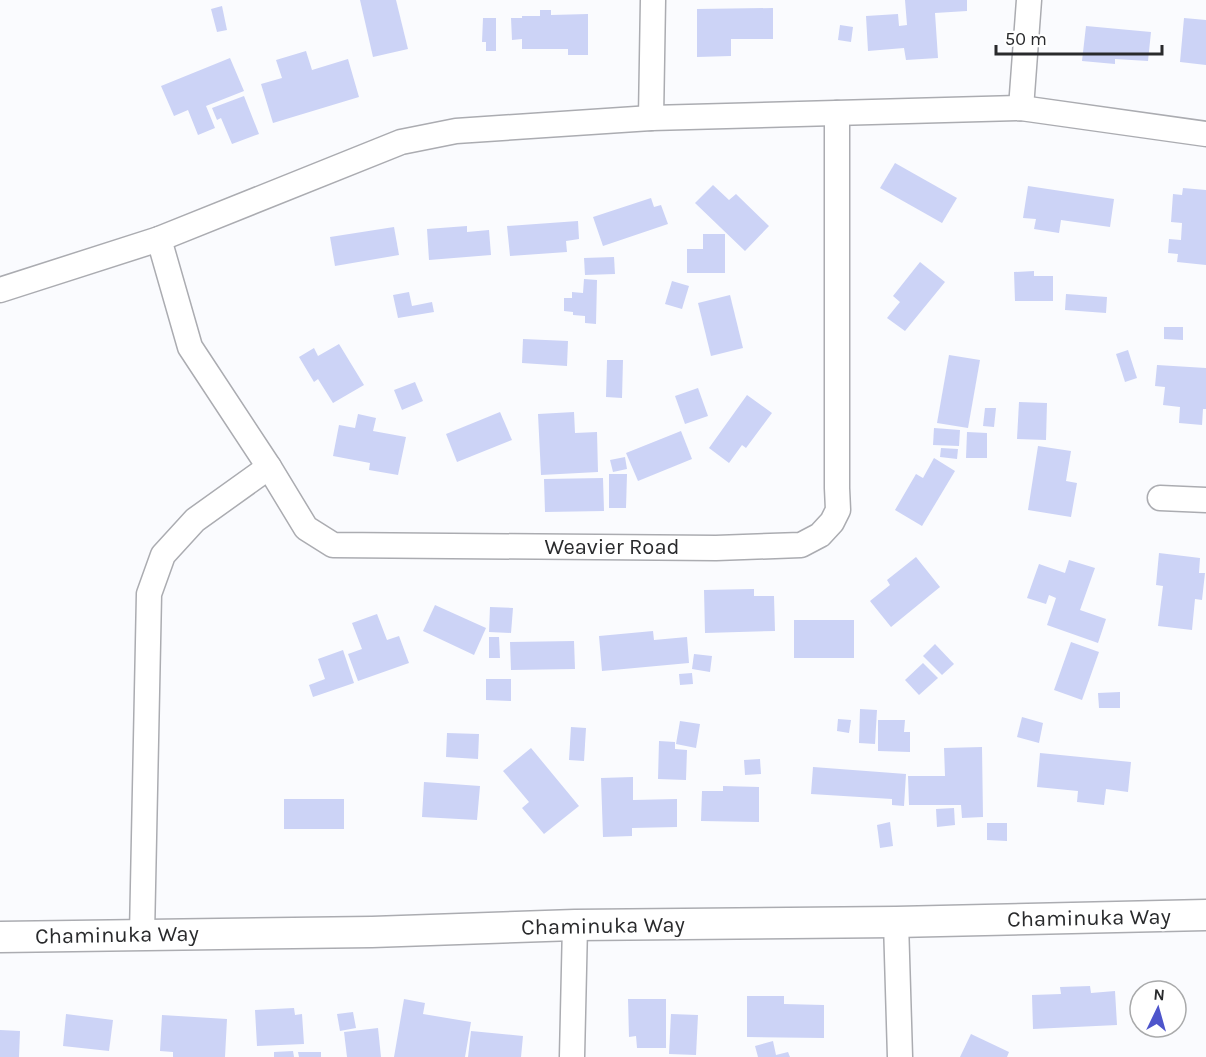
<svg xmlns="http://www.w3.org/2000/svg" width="1206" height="1057" font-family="Karla,sans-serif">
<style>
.building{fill:#ccd3f6}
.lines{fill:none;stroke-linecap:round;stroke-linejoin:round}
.minor-casing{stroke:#abacb1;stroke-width:27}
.tertiary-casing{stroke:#abacb1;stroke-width:33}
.minor{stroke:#fff;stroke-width:24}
.tertiary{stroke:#fff;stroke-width:30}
.labels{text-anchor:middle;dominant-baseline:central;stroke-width:4.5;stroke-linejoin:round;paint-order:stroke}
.street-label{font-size:22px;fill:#292a2c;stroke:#fff}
</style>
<rect width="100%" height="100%" fill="#fafbfe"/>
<g class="building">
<polygon points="360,0 396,0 408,49 373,57"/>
<polygon points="905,0 967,0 967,11 935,13 938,58 906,60 904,48 868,51 866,16 898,14 899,26 907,25"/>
<polygon points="222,6 227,30 217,32 211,9"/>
<polygon points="773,8 773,39 731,39 731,56 697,57 697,9"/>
<polygon points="540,10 551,10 551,15 588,14 588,55 568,55 568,49 522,49 522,39 512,40 511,18 522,18 522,16 540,16"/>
<polygon points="483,18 496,18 496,51 486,51 486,42 482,42"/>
<polygon points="1184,18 1206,20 1206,65 1180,62"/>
<polygon points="840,25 853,27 851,42 838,40"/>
<polygon points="1086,26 1151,32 1148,61 1115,59 1115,64 1082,61"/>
<polygon points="306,51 312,70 348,59 359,97 273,123 261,84 282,78 276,60"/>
<polygon points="230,58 244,91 206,106 215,128 198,135 188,110 174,116 161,86"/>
<polygon points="244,96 259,134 232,144 221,118 217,120 212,108"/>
<polygon points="895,163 957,198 942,223 880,188"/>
<polygon points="713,185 729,200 736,194 769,226 745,251 695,203"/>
<polygon points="1028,186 1114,199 1110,227 1061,220 1059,233 1034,229 1036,219 1023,218"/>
<polygon points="1183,188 1206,190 1206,265 1177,262 1178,254 1168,253 1169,239 1181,240 1182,223 1171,222 1173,194 1182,195"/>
<polygon points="651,198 654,207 661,205 668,224 603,246 593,217"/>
<polygon points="578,221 579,239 566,241 567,252 510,256 507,226"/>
<polygon points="467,226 467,232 489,230 491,255 429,260 427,229"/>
<polygon points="394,227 399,255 335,266 330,237"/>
<polygon points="703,234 725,234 725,273 687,273 687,249 703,249"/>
<polygon points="614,257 615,274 585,275 584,258"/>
<polygon points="920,262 945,282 905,331 887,318 900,302 893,296"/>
<polygon points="1034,271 1034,276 1053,276 1053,301 1015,301 1014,272"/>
<polygon points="584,279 597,280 596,324 585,323 585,316 573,315 573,312 564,311 564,298 572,298 572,292 583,293"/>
<polygon points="672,281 689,286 682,309 665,304"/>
<polygon points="409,292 412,306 432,302 434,312 398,318 393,295"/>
<polygon points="1066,294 1107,297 1106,313 1065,310"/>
<polygon points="730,295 743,348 711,356 698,303"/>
<polygon points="1164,327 1183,327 1183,340 1164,339"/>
<polygon points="523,339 568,341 567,366 522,363"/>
<polygon points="339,344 364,385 333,403 318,379 314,382 299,357 314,348 318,356"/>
<polygon points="1128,350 1137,378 1125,382 1116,354"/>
<polygon points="949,355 980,360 968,428 937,423"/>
<polygon points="607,360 623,360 622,398 606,397"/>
<polygon points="1157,365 1206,368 1206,409 1203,409 1202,425 1179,423 1180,407 1163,405 1165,387 1155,386"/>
<polygon points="415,382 423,401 402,410 394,390"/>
<polygon points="698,388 708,416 685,424 675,396"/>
<polygon points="747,395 772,413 746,448 742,445 729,463 709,448"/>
<polygon points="1019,402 1047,403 1046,440 1017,439"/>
<polygon points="985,408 996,408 994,427 983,426"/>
<polygon points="500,412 512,440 457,462 446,434"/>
<polygon points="574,412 575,433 597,432 598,472 541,475 538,414"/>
<polygon points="358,414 376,418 373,431 406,437 398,475 369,470 370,463 333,456 339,425 355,428"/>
<polygon points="934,428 960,430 959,446 933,445"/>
<polygon points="681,431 692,459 638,481 626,453"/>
<polygon points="967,432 987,433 987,458 966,458"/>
<polygon points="1038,446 1071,451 1066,481 1077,483 1071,517 1028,510"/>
<polygon points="941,448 958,449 957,459 940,457"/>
<polygon points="625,457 627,469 613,472 610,460"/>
<polygon points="934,458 955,471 922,526 895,510 916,474 923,478"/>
<polygon points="609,474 627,474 626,508 609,508"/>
<polygon points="603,478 604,511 545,512 544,479"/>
<polygon points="1159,553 1200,558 1199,573 1205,573 1202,600 1195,599 1192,630 1158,626 1163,586 1156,585"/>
<polygon points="916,557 940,587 891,627 870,601 890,585 887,580"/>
<polygon points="1069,560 1095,568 1080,610 1106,619 1098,643 1047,625 1056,598 1049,595 1046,604 1027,598 1039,564 1065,573"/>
<polygon points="754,589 754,596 774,596 775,631 705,633 704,590"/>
<polygon points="435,605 486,628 474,655 423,631"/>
<polygon points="490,607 513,608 511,633 489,632"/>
<polygon points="377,614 387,640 399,636 409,663 358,681 348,654 362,649 352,623"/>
<rect x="794" y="620" width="60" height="38"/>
<polygon points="653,631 654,640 687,637 689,663 602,671 599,636"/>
<polygon points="489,637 499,637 500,658 489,658"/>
<polygon points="574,641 575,669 511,670 510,642"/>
<polygon points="1071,642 1099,652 1082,700 1054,690"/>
<polygon points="935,644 954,664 942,675 923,656"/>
<polygon points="343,650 354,683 313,697 309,685 325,679 318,659"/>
<polygon points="694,654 712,656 710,672 692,669"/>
<polygon points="923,663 938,678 919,695 905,680"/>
<polygon points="692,673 693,684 680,685 679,674"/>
<polygon points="486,679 511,679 511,701 486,700"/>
<polygon points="1120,692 1120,708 1099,708 1098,693"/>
<polygon points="860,709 877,710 875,744 859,743"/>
<polygon points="1022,717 1043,723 1039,743 1017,737"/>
<polygon points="838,719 851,720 849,733 837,731"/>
<polygon points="878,720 905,720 904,732 910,732 910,752 878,751"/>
<polygon points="680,721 700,724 696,748 676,744"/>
<polygon points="571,727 586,728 584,761 569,760"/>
<polygon points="447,733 479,734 478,759 446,757"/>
<polygon points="659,741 675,742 675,749 687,750 686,780 658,779"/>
<polygon points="982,747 983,817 962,818 961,805 909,805 908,776 945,776 944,748"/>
<polygon points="531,748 579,806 544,834 522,808 529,802 503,771"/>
<polygon points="1040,753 1131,762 1128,792 1106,789 1104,805 1077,802 1078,791 1037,787"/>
<polygon points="760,759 761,774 745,775 744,760"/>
<polygon points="813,767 906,774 904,806 892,805 892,799 811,794"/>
<polygon points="633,777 633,800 677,799 677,827 632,828 632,836 603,837 601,778"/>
<polygon points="424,782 480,786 477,820 422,817"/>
<polygon points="723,786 759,787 759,822 701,821 702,791 723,791"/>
<rect x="284" y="799" width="60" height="30"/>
<polygon points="954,808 955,825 937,827 936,809"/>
<polygon points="890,822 893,846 880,848 877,825"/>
<polygon points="987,823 1007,823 1007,841 987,840"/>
<polygon points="1090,986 1091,993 1115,991 1117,1025 1033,1029 1032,995 1061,994 1060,987"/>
<polygon points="747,996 784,996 784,1004 824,1005 824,1038 747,1037"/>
<polygon points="404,999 425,1003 423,1014 471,1022 465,1057 394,1057"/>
<polygon points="628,999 666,999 666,1048 637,1048 636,1036 629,1037"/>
<polygon points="294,1008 295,1015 302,1014 304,1044 257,1046 255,1010"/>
<polygon points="353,1012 356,1028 340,1031 337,1014"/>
<polygon points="66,1014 113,1020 109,1051 63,1046"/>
<polygon points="671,1014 698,1015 696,1055 669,1054"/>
<polygon points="162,1015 227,1019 225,1057 173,1057 173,1052 160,1051"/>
<polygon points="378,1028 381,1057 347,1057 344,1032"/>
<polygon points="0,1030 20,1031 19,1057 0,1057"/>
<polygon points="471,1031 523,1036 521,1057 468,1057"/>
<polygon points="971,1034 1009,1052 1007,1057 960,1057"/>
<polygon points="773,1041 776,1055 788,1052 790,1057 758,1057 755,1046"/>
<polygon points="293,1051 294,1057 274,1057 274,1052"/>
<polygon points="298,1052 321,1052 321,1057 299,1057"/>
</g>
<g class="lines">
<g class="minor-casing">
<g id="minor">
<polyline points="1021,108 1029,0"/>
<polyline points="651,118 653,0"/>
<polyline points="159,239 190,347 269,467 306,528 333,545 716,548 801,545 820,535 832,522 838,510 837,488 837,113"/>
<polyline points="0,290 159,239 401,142 456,131 651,118 1021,108 1206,134"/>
<polyline points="1160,498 1206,500"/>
<polyline points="896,922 900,1057"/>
<polyline points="142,935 149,594 163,555 195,520 269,467"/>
<polyline points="572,1057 575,925"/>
</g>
</g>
<g class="tertiary-casing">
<polyline id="tertiary" points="0,937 372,932 575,925 896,922 1206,915"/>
</g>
<use href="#minor" class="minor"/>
<use href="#tertiary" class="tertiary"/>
</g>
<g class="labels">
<g class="street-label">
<text x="612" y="547">Weavier Road</text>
<text transform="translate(1089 918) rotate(-1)">Chaminuka Way</text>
<text transform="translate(603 926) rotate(-1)">Chaminuka Way</text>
<text transform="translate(117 935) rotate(-1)">Chaminuka Way</text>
</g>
</g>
<g transform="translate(1158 1009) rotate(5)"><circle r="28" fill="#ffffff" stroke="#a9aaab" stroke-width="1.5"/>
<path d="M0-4.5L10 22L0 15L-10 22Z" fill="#4e55cb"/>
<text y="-9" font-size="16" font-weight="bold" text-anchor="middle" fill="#292a2c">N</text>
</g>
<path d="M996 45v9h166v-9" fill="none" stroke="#292a2c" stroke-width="3"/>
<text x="1005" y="45" font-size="18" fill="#292a2c" stroke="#ffffff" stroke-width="4.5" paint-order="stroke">50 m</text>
</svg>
